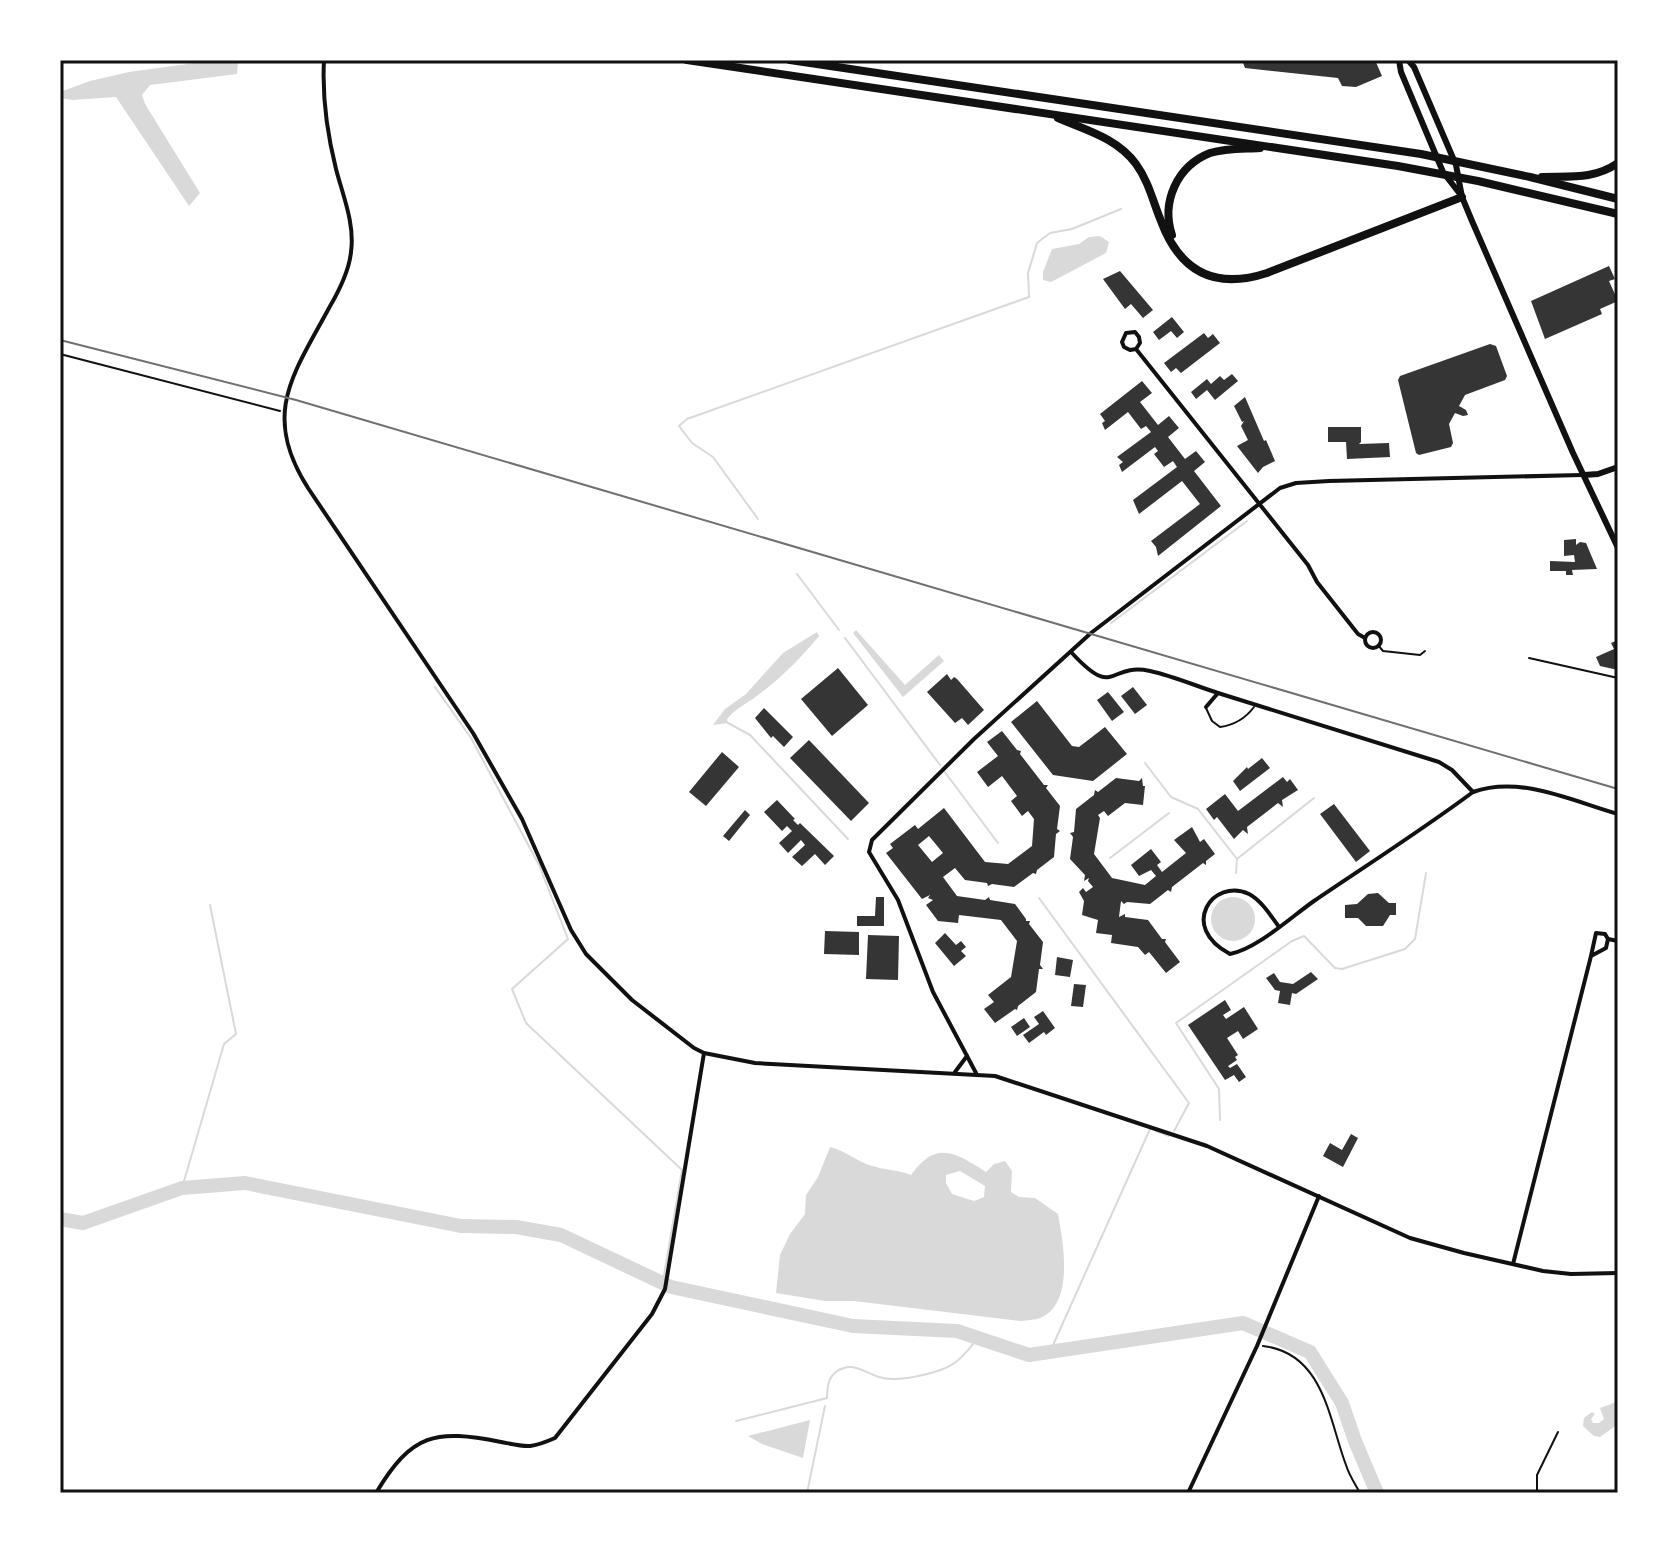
<svg xmlns="http://www.w3.org/2000/svg" width="1678" height="1553" font-family="'Fira Sans',sans-serif">
<style>
.water{fill:#d9d9d9;fill-rule:evenodd}
.lines{fill:none;stroke-linecap:round;stroke-linejoin:round}
.stream{stroke:#d9d9d9;stroke-width:2}
.river{stroke:#d9d9d9;stroke-width:14}
.building{fill:#353535;fill-rule:evenodd}
.path{stroke:#111;stroke-width:2}
.service{stroke:#111;stroke-width:2}
.minor{stroke:#111;stroke-width:4}
.tertiary{stroke:#111;stroke-width:6}
.motorway{stroke:#111;stroke-width:8}
.rail{stroke:#707070;stroke-width:2}
.neatline{fill:none;stroke:#111;stroke-width:3}
</style>
<rect width="100%" height="100%" fill="#fff"/>
<g class="water">
<polygon points="217,60 238,62 237,74 150,85 142,95 145,104 200,193 189,206 116,97 72,100 60,98 60,92 90,81 129,72"/>
<polygon points="1100,236 1109,242 1106,253 1051,282 1043,280 1043,272 1052,249 1079,244 1089,237"/>
<polygon points="856,630 905,685 939,655 944,661 903,697 853,633"/>
<path d="M817,632L819,636C802,657 780,679 758,695C748,703 736,708 727,719L728,723L713,725L725,709L746,694L783,653Z"/>
<circle cx="1233" cy="919" r="22"/>
<path d="M830,1147C846,1151 856,1161 872,1166C886,1170 898,1170 911,1175C936,1140 955,1152 986,1172L994,1164L1005,1161L1012,1171L1011,1192L1019,1197L1035,1198L1058,1214C1063,1242 1075,1304 1040,1318C1035,1320 1027,1320 1021,1321L854,1301H825L776,1293L780,1255L790,1234L805,1214L806,1195L818,1177ZM960,1171L985,1186L984,1197L974,1201L952,1194L946,1183V1175Z"/>
<polygon points="1618,1397 1618,1424 1600,1437 1594,1436 1583,1426 1584,1418 1592,1412 1595,1414 1591,1419 1593,1423 1599,1423 1604,1419 1600,1408 1616,1402"/>
<polygon points="810,1420 803,1458 762,1444 748,1436"/>
</g>
<g class="lines">
<g class="stream">
<polyline points="758,519 713,457 692,443 679,426 687,419 1029,297 1028,273 1037,243 1050,233 1072,229 1121,209"/>
<polyline points="797,574 839,630"/>
<polyline points="1111,623 1247,521"/>
<polyline points="845,638 940,765"/>
<polyline points="435,687 471,738 539,865 568,939 512,989 526,1023 682,1170 663,1281"/>
<polyline points="728,723 750,735 848,839"/>
<polyline points="1145,763 1171,797 1198,809 1237,859"/>
<polyline points="944,771 998,843"/>
<polyline points="1110,858 1169,813"/>
<polyline points="1236,873 1237,859 1314,798"/>
<polyline points="1039,898 1189,1103 1174,1131"/>
<polyline points="1220,1120 1219,1089 1176,1023 1292,941 1304,936 1335,968 1342,969 1405,949 1415,939 1426,873"/>
<polyline points="1156,1131 1169,1136"/>
<polyline points="182,1188 224,1044 236,1034 210,905"/>
<polyline points="1049,1354 1150,1129"/>
<path d="M736,1421L827,1398C827,1385 829,1372 844,1368C856,1364 868,1374 879,1377C897,1383 943,1373 957,1361C965,1355 971,1346 978,1338"/>
<polyline points="807,1493 825,1406"/>
</g>
<polyline class="river" points="60,1219 83,1223 182,1188 245,1183 461,1226 516,1227 561,1235 671,1287 853,1326 957,1331 1029,1355 1243,1323 1310,1352 1342,1403 1355,1441 1377,1493"/>
</g>
<g class="building">
<polygon points="1242,60 1375,60 1382,76 1356,87 1342,86 1338,78 1245,68"/>
<polygon points="1609,266 1615,279 1609,281 1618,301 1600,309 1602,314 1545,339 1531,301"/>
<polygon points="1120,271 1153,310 1143,318 1131,304 1125,309 1103,279"/>
<polygon points="1172,317 1184,332 1177,338 1171,331 1159,340 1153,332"/>
<polygon points="1204,333 1208,338 1213,334 1220,343 1181,373 1176,368 1171,372 1164,363"/>
<polygon points="1490,344 1496,346 1507,376 1505,380 1465,395 1459,406 1466,410 1468,415 1463,416 1455,413 1449,424 1453,443 1451,447 1419,455 1416,453 1398,380 1400,376"/>
<polygon points="1232,374 1238,381 1215,400 1207,390 1196,399 1191,392 1207,379 1211,384 1220,376 1224,380"/>
<polygon points="1142,381 1152,393 1140,402 1158,425 1169,416 1179,428 1168,437 1185,459 1196,451 1205,462 1194,471 1221,506 1158,556 1156,547 1151,541 1200,504 1182,481 1139,514 1133,500 1177,467 1173,461 1164,467 1154,454 1158,451 1155,447 1122,472 1119,465 1123,462 1117,457 1151,432 1146,426 1141,429 1128,412 1105,430 1102,423 1105,421 1100,414"/>
<polygon points="1245,397 1264,441 1266,440 1275,461 1263,467 1258,473 1237,446 1248,440 1241,426 1244,421 1242,422 1234,406"/>
<polygon points="1328,427 1361,427 1361,442 1359,444 1389,443 1390,457 1347,459 1346,442 1328,442"/>
<polygon points="1576,539 1576,545 1580,542 1586,543 1597,569 1572,570 1573,575 1566,575 1566,571 1550,571 1550,561 1575,562 1574,555 1564,556 1564,540"/>
<polygon points="1618,640 1618,670 1600,666 1596,657 1614,649 1611,643"/>
<polygon points="838,668 868,705 832,736 801,699"/>
<polygon points="947,674 951,680 954,677 957,679 984,710 968,725 962,718 955,723 927,692"/>
<polygon points="1133,687 1147,705 1135,714 1121,696"/>
<polygon points="1108,692 1124,712 1112,721 1097,700"/>
<polygon points="1037,701 1072,746 1079,747 1105,727 1127,754 1093,781 1053,775 1011,722"/>
<polygon points="764,708 793,737 784,747 773,736 771,738 755,718"/>
<path d="M1002,731L1017,750L1021,751L1020,754L1044,785H1048L1046,788L1060,806L1057,829L1060,831L1056,834L1054,857L1037,870L1036,874L1033,873L1014,887L992,884L988,886L987,883L965,880L955,868L943,877L957,896L985,900L989,897L990,900L1015,904L1026,919V921H1030L1029,924L1043,942L1040,965L1043,969H1039L1036,992L1018,1006L1017,1010L1015,1009L995,1023L984,1009L994,1002L988,995L1011,977L1017,941L1001,920L959,915L958,923L938,921L926,905L933,900L928,898L930,895L922,899L886,853L893,848L890,844L915,825L918,829L944,808L985,862L1008,864L1032,846L1034,819L1028,811L1022,816L1011,801L1017,796L1002,776L988,787L977,772L998,756L987,742ZM929,836L943,853L932,862L918,845Z"/>
<polygon points="809,740 869,803 851,821 790,758"/>
<polygon points="722,752 739,767 706,806 689,792"/>
<polygon points="1262,758 1270,768 1240,791 1233,781 1247,767 1248,769"/>
<polygon points="1283,777 1287,782 1290,779 1298,790 1282,800 1283,807 1278,803 1247,827 1248,834 1243,830 1234,839 1217,817 1214,820 1206,809 1225,794 1238,811"/>
<polygon points="1116,778 1139,781 1142,778 1143,786 1145,786 1143,805 1125,803 1108,816 1104,811 1098,815 1100,818 1094,854 1112,878 1145,885 1156,876 1151,870 1139,876 1131,865 1151,849 1161,862 1157,865 1162,872 1186,853 1174,840 1192,827 1200,842 1204,839 1215,854 1206,861 1206,865 1203,863 1172,887 1171,892 1168,890 1150,904 1127,902 1124,904 1121,901 1119,917 1125,914 1125,917 1148,920 1162,939 1166,939 1165,942 1180,962 1166,973 1149,952 1145,955 1138,947 1111,943 1112,935 1096,933 1098,920 1082,915 1084,901 1079,892 1083,888 1086,892 1093,887 1088,881 1089,878 1084,881 1085,875 1070,859 1073,837 1070,833 1074,832 1076,809 1094,795 1095,790 1098,792"/>
<polygon points="777,800 795,819 793,820 798,825 800,823 834,856 825,865 815,854 802,866 792,857 805,845 801,840 788,853 779,843 792,831 787,826 782,831 764,812"/>
<polygon points="1334,804 1370,851 1356,862 1320,814"/>
<polygon points="745,810 750,815 729,841 723,836"/>
<polygon points="1378,893 1389,903 1396,903 1396,915 1390,915 1383,926 1366,926 1358,918 1345,918 1345,905 1357,904 1368,894"/>
<polygon points="876,897 884,897 884,926 857,926 857,916 875,916"/>
<polygon points="825,931 859,932 859,955 824,954"/>
<polygon points="945,933 956,945 961,941 966,947 961,951 966,956 954,966 935,943"/>
<polygon points="868,935 899,936 898,980 866,979"/>
<polygon points="1057,957 1073,960 1070,977 1055,975"/>
<polygon points="1311,972 1318,979 1296,994 1292,993 1290,1005 1278,1003 1280,991 1275,990 1266,978 1274,973 1280,982 1293,984"/>
<polygon points="1074,984 1086,985 1083,1007 1071,1006"/>
<polygon points="1225,1000 1231,1010 1223,1015 1226,1019 1244,1007 1258,1029 1243,1039 1238,1031 1227,1038 1238,1055 1235,1057 1237,1060 1228,1066 1230,1068 1237,1064 1246,1077 1239,1082 1234,1075 1225,1080 1188,1025"/>
<polygon points="1043,1011 1055,1028 1046,1035 1044,1032 1029,1043 1023,1035 1039,1024 1034,1017"/>
<polygon points="1024,1018 1030,1027 1017,1036 1011,1027"/>
<polygon points="1351,1134 1358,1138 1343,1167 1323,1156 1330,1143 1342,1150"/>
</g>
<g class="lines">
<g class="path">
<polyline points="60,354 280,411"/>
<path d="M1263,1346C1324,1353 1329,1420 1346,1465C1349,1475 1355,1484 1360,1493"/>
<polyline points="1537,1493 1537,1475 1558,1432"/>
</g>
<g class="service">
<polyline points="1378,645 1383,651 1420,655 1425,651"/>
<polyline points="1529,658 1618,678"/>
<path d="M1206,708L1212,721L1220,727C1235,725 1245,719 1254,707"/>
</g>
<g class="minor">
<path d="M324,60C322,97 327,133 336,169C343,196 355,224 351,252C349,272 339,291 329,308C293,375 261,414 308,488L473,733L522,819L571,930L586,954L632,1000L694,1048L704,1053L755,1063L995,1076L1207,1146L1410,1238L1464,1253L1543,1271L1571,1274L1618,1273"/>
<polyline points="1136,349 1140,343 1139,337 1135,332 1126,333 1122,342 1124,347 1130,350 1136,349 1308,565 1317,582 1358,634 1365,638"/>
<circle cx="1373" cy="640" r="8"/>
<path d="M1071,652C1116,701 1107,662 1150,671C1173,676 1196,686 1218,693"/>
<polyline points="1206,707 1218,693 1439,762 1452,770 1473,792"/>
<path d="M1279,927C1271,916 1261,900 1249,894C1213,877 1178,927 1230,954C1257,949 1291,917 1314,901C1367,865 1422,830 1473,792C1520,775 1572,801 1618,814"/>
<polyline points="1608,939 1618,941"/>
<polyline points="967,1056 976,1073"/>
<polyline points="955,1072 967,1056 933,992 898,900 869,852 872,840 974,739 1091,633 1280,488 1296,483 1329,481 1582,475"/>
<polyline points="1513,1264 1591,956 1596,933 1605,934 1608,939 1606,948 1591,956"/>
<path d="M376,1493C412,1433 435,1429 501,1442C527,1447 530,1449 555,1438L652,1314L665,1289L704,1053"/>
<polyline points="1188,1493 1257,1346 1319,1196"/>
</g>
<g class="tertiary">
<polyline points="1399,60 1401,72 1443,172 1460,194"/>
<polyline points="1408,60 1414,67 1456,165 1462,197 1472,221 1573,453 1618,548"/>
<polyline points="1584,475 1598,474 1618,467"/>
</g>
<g class="motorway">
<polyline points="687,60 1398,166 1478,181 1618,214"/>
<polyline points="790,60 1421,154 1530,177 1618,199"/>
<path d="M1058,118C1086,130 1117,138 1136,164C1149,182 1153,202 1161,221C1180,272 1215,290 1267,273L1462,197"/>
<path d="M1542,177C1570,176 1593,180 1618,163"/>
<path d="M1172,235C1161,202 1177,166 1210,153C1226,148 1243,149 1260,148"/>
</g>
<polyline class="rail" points="60,340 296,400 1618,789"/>
</g>
<rect width="1678" height="1553" fill="none" stroke="#ffffff" stroke-width="124"/>
<rect x="62" y="62" width="1554" height="1429" class="neatline"/>
</svg>
